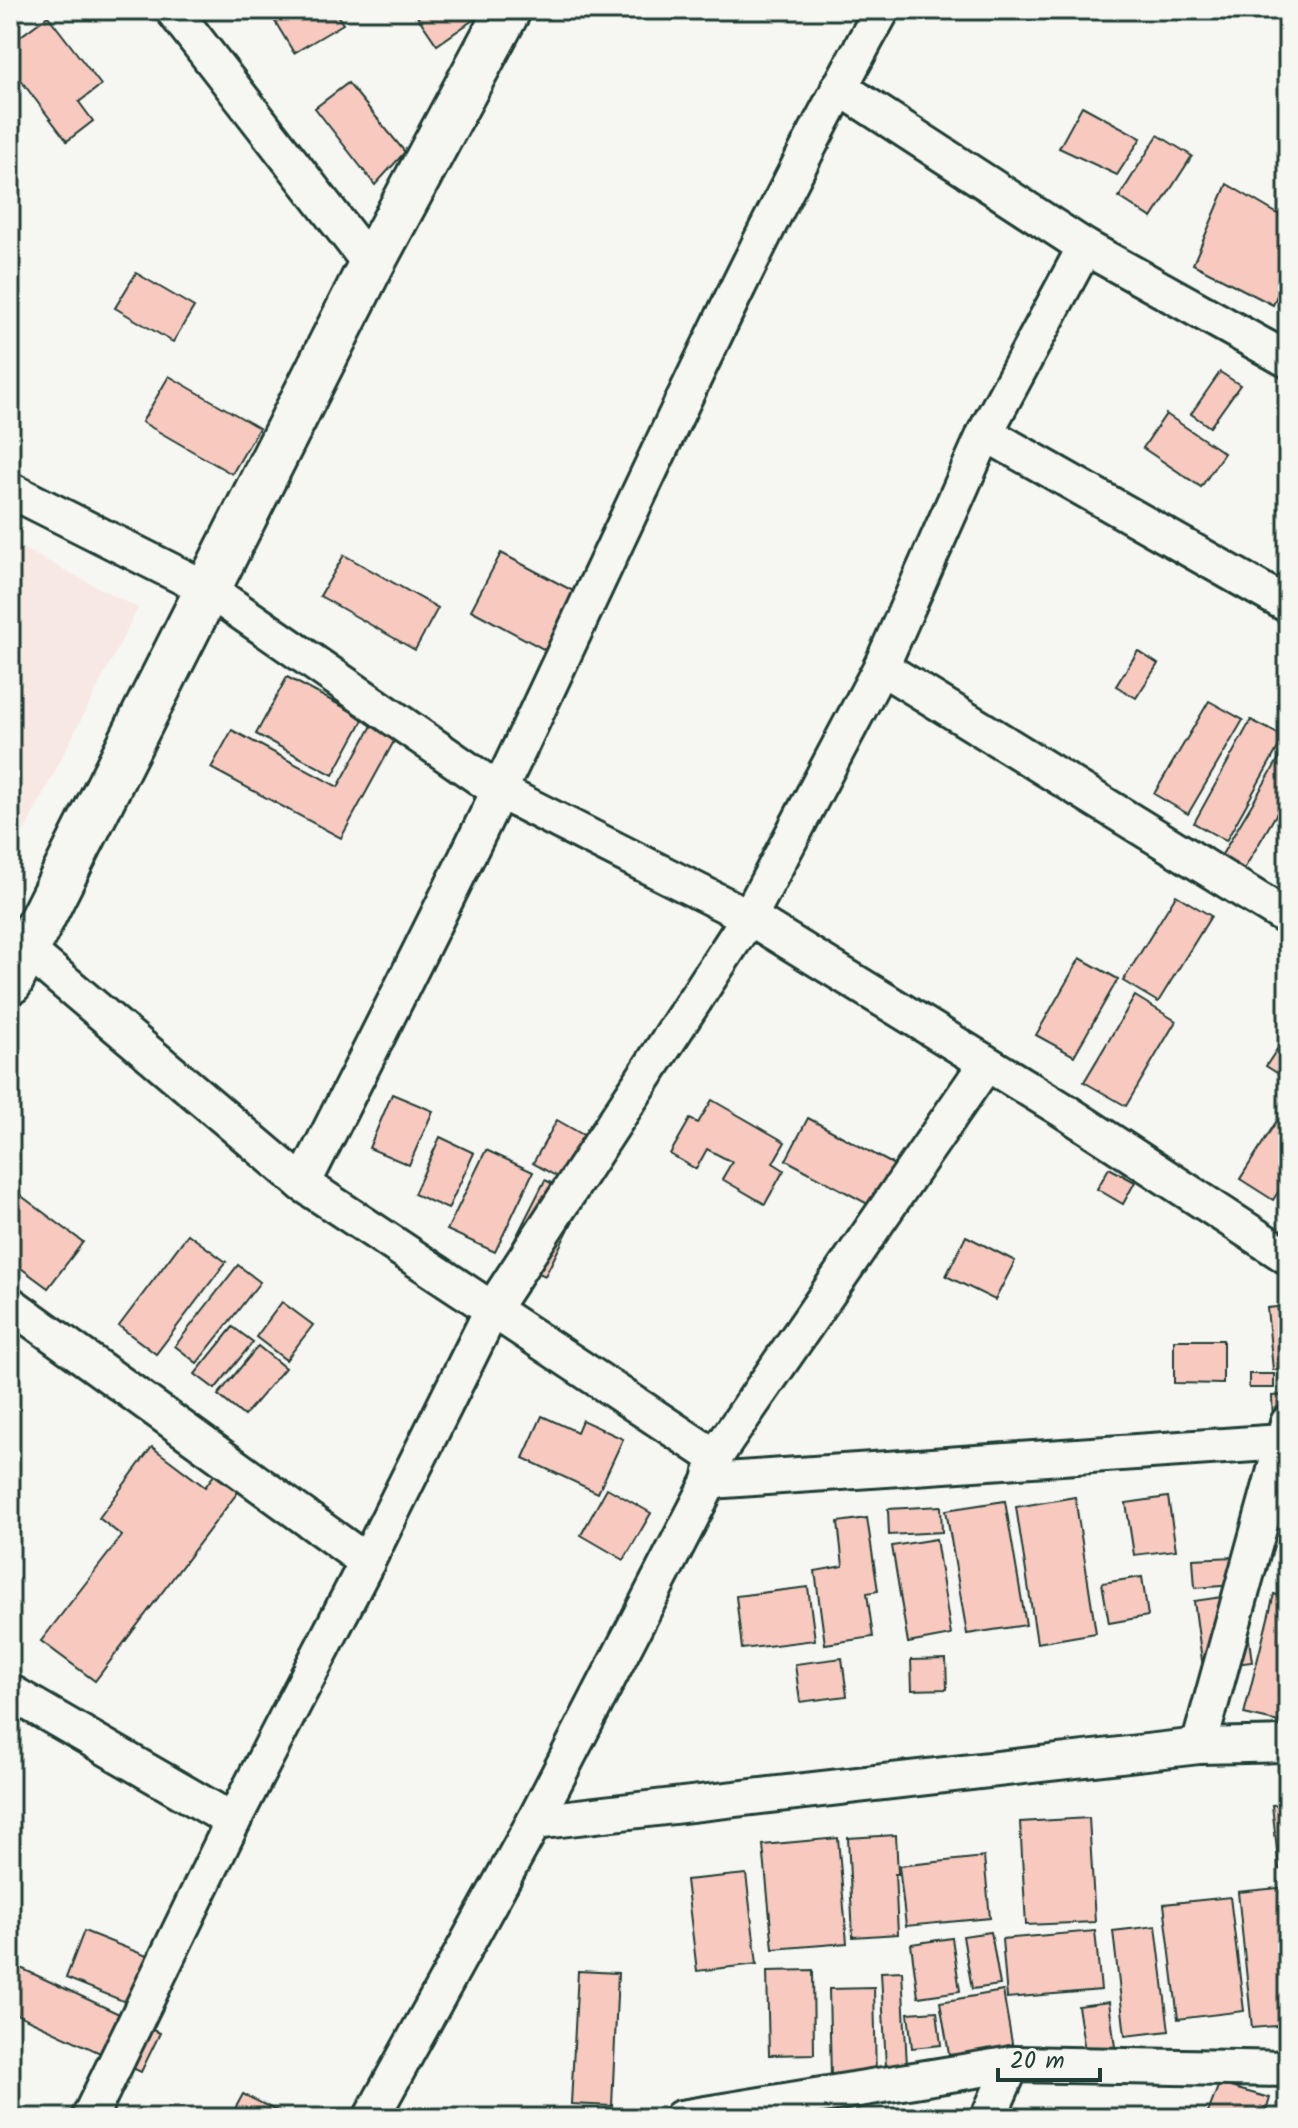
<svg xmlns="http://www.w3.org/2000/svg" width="1298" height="2128" font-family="Kalam,sans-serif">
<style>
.built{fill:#f7e8e3}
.building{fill:#f8c9bf;stroke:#1f3d34;stroke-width:2}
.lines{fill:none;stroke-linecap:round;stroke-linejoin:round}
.street-casing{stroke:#1f3d34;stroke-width:40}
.secondary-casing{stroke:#1f3d34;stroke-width:50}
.street{stroke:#f6f6f2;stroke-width:34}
.secondary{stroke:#f6f6f2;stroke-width:44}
</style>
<rect width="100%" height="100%" fill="#f6f6f2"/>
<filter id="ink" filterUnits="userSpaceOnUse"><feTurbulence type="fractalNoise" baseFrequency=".0125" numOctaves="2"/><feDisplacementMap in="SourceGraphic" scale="16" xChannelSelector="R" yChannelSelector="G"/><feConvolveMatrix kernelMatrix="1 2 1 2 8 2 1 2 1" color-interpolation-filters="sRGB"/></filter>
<g filter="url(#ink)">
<polygon class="built" points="10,542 138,608 10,859"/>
<g class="building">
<polygon points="268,10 334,10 343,24 294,53"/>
<polygon points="413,10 486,10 486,11 437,45"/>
<polygon points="48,16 101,85 79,102 93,121 67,141 10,66 10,44"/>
<polygon points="348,83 405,152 375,185 315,108"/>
<polygon points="1082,106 1141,138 1117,175 1059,148"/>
<polygon points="1158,135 1192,156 1152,218 1119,197"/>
<polygon points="1227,184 1288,220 1288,269 1273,305 1193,264"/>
<polygon points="136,273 194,307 173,342 115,308"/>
<polygon points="1220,372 1240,385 1210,427 1191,414"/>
<polygon points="169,376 259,428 232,474 142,422"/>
<polygon points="1166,414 1224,453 1201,487 1143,448"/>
<polygon points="501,553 575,592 545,650 471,610"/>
<polygon points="344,555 438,608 415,650 320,596"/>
<polygon points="1138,651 1158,664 1136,698 1116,686"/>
<polygon points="287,677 364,718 333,775 256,734"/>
<polygon points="1209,701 1243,720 1188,814 1154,794"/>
<polygon points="1251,720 1284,737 1226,841 1194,823"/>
<polygon points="374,722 398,734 341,838 211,768 232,730 338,787"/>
<polygon points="1287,745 1288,794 1243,871 1220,858"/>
<polygon points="1176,895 1211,916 1158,1002 1123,981"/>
<polygon points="1080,958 1118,979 1074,1056 1036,1035"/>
<polygon points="1135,996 1176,1021 1126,1106 1084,1082"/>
<polygon points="1288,1033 1288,1080 1266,1066"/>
<polygon points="392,1094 433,1111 409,1165 369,1148"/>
<polygon points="712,1100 785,1142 773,1163 784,1170 765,1204 722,1179 732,1162 707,1149 696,1169 670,1154 690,1119 698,1123"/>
<polygon points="1288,1103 1288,1177 1273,1200 1240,1179"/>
<polygon points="808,1118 898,1167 875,1208 786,1160"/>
<polygon points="557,1120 613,1152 588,1194 533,1163"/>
<polygon points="440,1137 474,1153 448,1209 414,1194"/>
<polygon points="486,1150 533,1172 495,1252 447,1230"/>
<polygon points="1109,1168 1135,1182 1123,1204 1097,1189"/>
<polygon points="545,1180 584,1199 545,1276 506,1257"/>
<polygon points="16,1192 83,1242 48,1288 10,1260 10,1201"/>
<polygon points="188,1234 226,1262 156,1354 119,1326"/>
<polygon points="966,1236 1015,1261 995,1300 946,1276"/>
<polygon points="238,1265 260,1282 197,1363 175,1346"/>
<polygon points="282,1302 313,1325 286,1360 256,1337"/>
<polygon points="1288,1306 1288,1369 1273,1370 1267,1308"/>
<polygon points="233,1327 253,1342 215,1389 195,1374"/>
<polygon points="1174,1340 1223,1340 1223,1384 1174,1383"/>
<polygon points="258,1346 285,1368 244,1416 218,1395"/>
<rect x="1249" y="1374" width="25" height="14"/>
<polygon points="1288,1395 1288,1422 1273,1423 1272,1396"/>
<polygon points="542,1416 577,1432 582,1420 623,1439 598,1493 523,1458"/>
<polygon points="152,1447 205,1487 217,1471 241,1488 95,1681 41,1641 122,1536 99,1518"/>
<polygon points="607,1488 651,1513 624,1560 581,1535"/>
<polygon points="1075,1497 1096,1633 1037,1643 1016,1507"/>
<polygon points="1168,1497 1176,1550 1134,1555 1126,1503"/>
<polygon points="1005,1501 1026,1625 967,1634 946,1510"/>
<polygon points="941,1506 942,1532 889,1535 888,1509"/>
<polygon points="867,1518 878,1591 867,1593 873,1637 825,1644 815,1571 843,1566 838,1522"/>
<polygon points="936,1539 951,1635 908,1643 892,1546"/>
<polygon points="1234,1557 1235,1585 1195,1588 1193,1559"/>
<polygon points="1142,1577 1148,1616 1109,1623 1102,1583"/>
<polygon points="808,1587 815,1640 742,1649 736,1596"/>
<polygon points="1243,1594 1252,1662 1203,1668 1194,1601"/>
<polygon points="1274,1594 1288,1598 1288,1685 1279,1722 1244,1714"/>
<polygon points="842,1658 847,1696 800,1702 795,1664"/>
<polygon points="946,1659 947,1689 912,1690 911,1660"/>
<polygon points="1288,1804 1288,1868 1279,1869 1272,1805"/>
<polygon points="1089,1818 1095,1922 1026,1925 1020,1822"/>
<polygon points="896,1835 898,1874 895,1874 898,1934 853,1937 848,1838"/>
<polygon points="838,1838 847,1943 773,1949 763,1845"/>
<polygon points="984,1857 990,1918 906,1926 899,1866"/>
<polygon points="746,1874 757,1964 697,1971 686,1880"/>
<polygon points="1288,1887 1288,2025 1252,2028 1238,1892"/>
<polygon points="1230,1897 1244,2011 1178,2019 1164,1904"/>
<polygon points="1156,1926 1169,2031 1125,2036 1113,1931"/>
<polygon points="84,1931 157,1960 138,2007 66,1978"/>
<polygon points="1095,1931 1101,1990 1007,1998 1002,1939"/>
<polygon points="991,1932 1000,1985 972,1989 963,1936"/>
<polygon points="952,1938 960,1991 918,1997 911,1944"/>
<polygon points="10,1963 160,2033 141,2072 10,2011"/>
<polygon points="813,1970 814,2054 769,2055 767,1971"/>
<polygon points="578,1971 618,1973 612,2106 571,2104"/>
<polygon points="902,1971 907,2066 886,2067 881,1972"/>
<polygon points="874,1988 876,2078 831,2079 829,1989"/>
<polygon points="1003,1991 1013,2049 950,2060 940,2002"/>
<polygon points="1109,2002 1115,2047 1085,2051 1078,2006"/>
<polygon points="937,2011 941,2045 912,2048 908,2013"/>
<polygon points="1219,2084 1270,2098 1264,2118 1206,2118"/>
<polygon points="243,2094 277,2111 273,2118 230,2118"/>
<polygon points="960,2112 961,2118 926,2118"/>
</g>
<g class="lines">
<g class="street-casing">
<g id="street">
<polyline points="173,10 371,265"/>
<polyline points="839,87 1085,247 1288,360"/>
<polyline points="985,433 1288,605"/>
<polyline points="10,490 209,590 499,791 749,917 1063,1110 1288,1257"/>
<polyline points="881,667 1288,918"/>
<polyline points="27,950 303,1184 715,1457"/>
<path d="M303,1184C380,1031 458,879 531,724C644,484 753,242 882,10"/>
<polyline points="10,1304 367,1562"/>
<polyline points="710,1481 1283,1442"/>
<polyline points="10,1692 233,1821"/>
<polyline points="1199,1746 1288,1423"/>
<polyline points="534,1822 1199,1746 1288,1744"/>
<polyline points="89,2118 233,1821 367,1562 493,1308 749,917 881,667 985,433 1085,247"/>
<polyline points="371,2118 534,1822 710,1481 715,1457 986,1064"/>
<polyline points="681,2118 1012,2064 1288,2069"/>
<polyline points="988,2118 1012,2064"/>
</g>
</g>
<g class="secondary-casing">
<polyline id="secondary" points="10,982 371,265 508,10"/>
</g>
<use href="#street" class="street"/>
<use href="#secondary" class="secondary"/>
</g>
</g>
<rect width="1298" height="2128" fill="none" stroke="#f6f6f2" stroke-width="40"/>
<rect x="20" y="20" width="1258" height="2088" fill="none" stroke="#1f3d34" stroke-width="3" filter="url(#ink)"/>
<path d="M998 2068v12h102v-12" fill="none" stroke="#1f3d34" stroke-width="4"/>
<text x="1010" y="2068" font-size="24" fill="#1f3d34" stroke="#f6f6f2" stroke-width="6" paint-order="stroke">20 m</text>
</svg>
